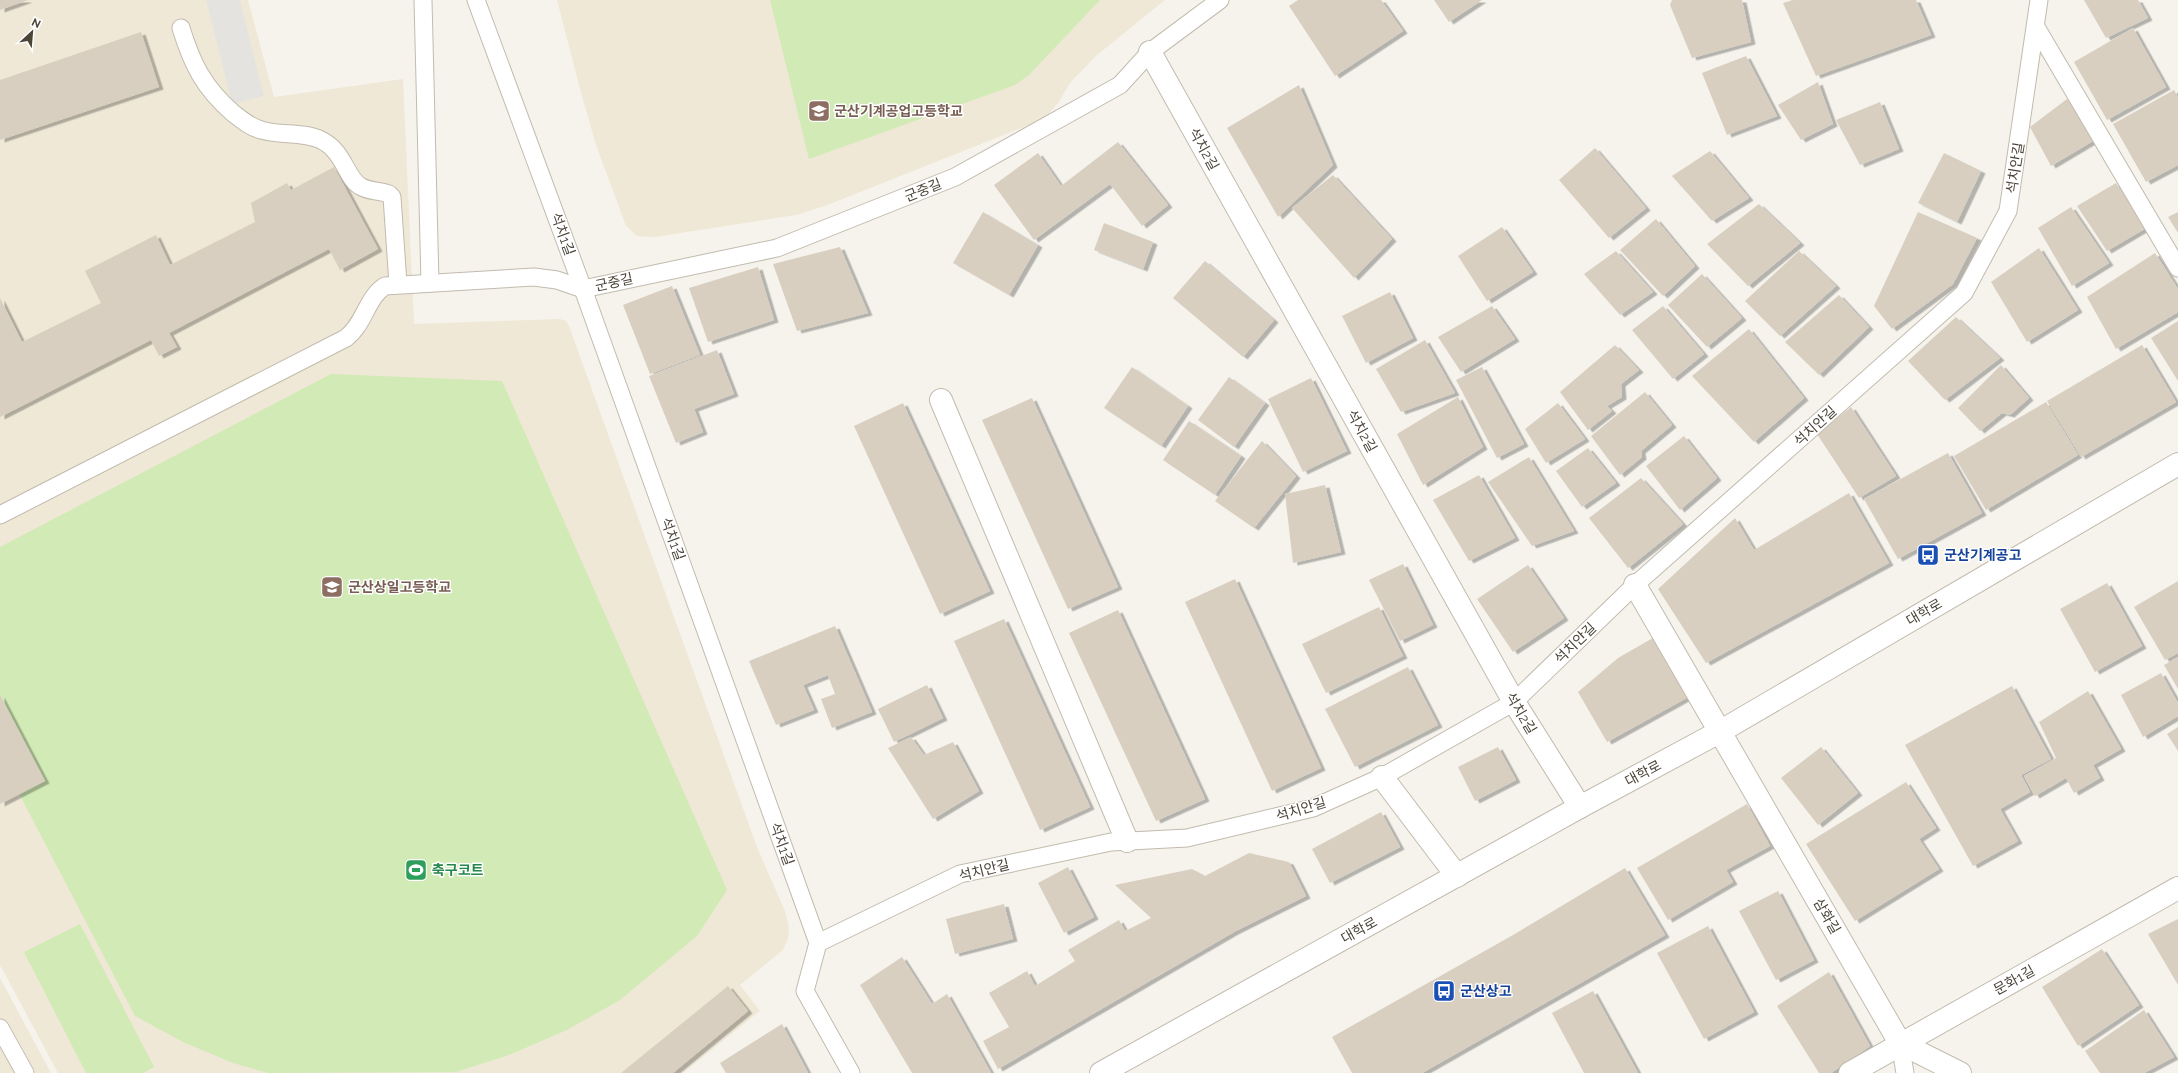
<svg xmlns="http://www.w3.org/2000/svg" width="2178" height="1073" font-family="Raleway,'Noto Sans KR',sans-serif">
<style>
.education{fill:#efe8d6}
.green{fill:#d2eab5}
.parking{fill:#e5e3e0}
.building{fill:#d8cfc1;filter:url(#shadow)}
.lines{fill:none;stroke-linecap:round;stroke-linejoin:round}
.service-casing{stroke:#c2bbae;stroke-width:19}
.minor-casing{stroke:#c2bbae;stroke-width:24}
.tertiary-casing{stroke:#c2bbae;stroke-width:24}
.service{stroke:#fff;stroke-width:17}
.minor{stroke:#fff;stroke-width:22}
.tertiary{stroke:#fff;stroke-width:22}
.labels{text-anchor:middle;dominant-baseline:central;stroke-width:3;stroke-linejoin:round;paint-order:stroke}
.education-label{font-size:14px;font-weight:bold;fill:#785e54;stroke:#fff;text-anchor:start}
.street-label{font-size:14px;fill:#4b4439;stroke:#fff}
.transit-label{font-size:14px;font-weight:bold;fill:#164399;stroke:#fff;text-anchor:start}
.leisure-label{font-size:14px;font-weight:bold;fill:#27864d;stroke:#fff;text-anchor:start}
</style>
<defs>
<filter id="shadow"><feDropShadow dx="4.5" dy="2.5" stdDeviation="0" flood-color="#0004"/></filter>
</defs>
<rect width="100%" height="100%" fill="#f6f3ec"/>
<g class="education">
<polygon points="0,0 248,0 274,97 403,79 414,324 560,319 566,321 569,326 757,847 785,911 789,926 788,939 783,950 740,985 760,1011 683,1073 58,1073 0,965"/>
<polygon points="557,0 1165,0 1097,55 1070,83 1058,103 1044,119 825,206 796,215 655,237 637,236 626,226 596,145 580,89"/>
<polygon points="0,978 51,1073 0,1073"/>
</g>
<g class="green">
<polygon points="770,0 1100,0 1029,75 1015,85 809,159"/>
<polygon points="331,374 502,381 727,890 697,936 620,1000 567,1030 509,1055 456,1072 268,1073 233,1063 183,1042 135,1016 0,757 0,547"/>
<polygon points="80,924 154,1067 143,1073 86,1073 24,952"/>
</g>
<polygon class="parking" points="206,0 240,0 264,96 232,104"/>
<g class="building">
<polygon points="0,0 28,0 0,10"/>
<polygon points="1298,0 1381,0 1403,31 1335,76 1289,6"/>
<polygon points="1434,0 1482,0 1449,22"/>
<polygon points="1672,0 1742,0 1751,42 1692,58 1670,5"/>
<polygon points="1793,0 1916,0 1931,35 1816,76 1783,3"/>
<polygon points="2084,0 2138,0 2148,18 2106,38"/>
<polygon points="2133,28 2166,87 2107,120 2074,62"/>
<polygon points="141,32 159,87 0,140 0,80"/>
<polygon points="1746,56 1777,116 1727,135 1702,73"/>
<polygon points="1818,82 1833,124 1801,140 1778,105"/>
<polygon points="1299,85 1333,165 1278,217 1227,128"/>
<polygon points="2174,90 2178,97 2178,165 2146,182 2113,124"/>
<polygon points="2067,99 2098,138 2051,166 2030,127"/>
<polygon points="1880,102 1899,149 1860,165 1836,120"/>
<polygon points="1118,142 1168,205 1142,226 1110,184 1034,240 994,185 1038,153 1061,186"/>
<polygon points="1595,148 1646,208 1609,238 1559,180"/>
<polygon points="1710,151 1749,198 1712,221 1672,176"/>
<polygon points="1944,153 1981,171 1957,222 1918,203"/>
<polygon points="334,167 378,249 340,270 329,249 169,333 177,347 159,356 151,340 0,417 0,298 22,342 101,303 85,271 156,235 170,265 255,222 251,203 287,183 291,190"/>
<polygon points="1333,175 1392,239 1354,278 1292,208"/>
<polygon points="2116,183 2146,228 2107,251 2077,206"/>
<polygon points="1759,204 1800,243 1748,286 1707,244"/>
<polygon points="2071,207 2109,263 2072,286 2038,228"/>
<polygon points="983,212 1038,245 1009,295 953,263"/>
<polygon points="1918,212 1977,238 1953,284 1892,329 1874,306"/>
<polygon points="2178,212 2178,233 2168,217"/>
<polygon points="1656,219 1695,266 1663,296 1620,250"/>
<polygon points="1104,223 1153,242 1143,269 1094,250"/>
<polygon points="1502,227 1533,272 1487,301 1458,256"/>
<polygon points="840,247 868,313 797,331 773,264"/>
<polygon points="2039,248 2078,310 2027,342 1991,282"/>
<polygon points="1616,251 1653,292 1620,315 1584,274"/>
<polygon points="1799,251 1836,286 1780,336 1745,301"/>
<polygon points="2155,253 2178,289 2178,312 2116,349 2087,297"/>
<polygon points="1205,261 1274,320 1243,357 1173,298"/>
<polygon points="758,267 774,320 708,342 689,288"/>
<polygon points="1702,274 1742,318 1707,347 1668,305"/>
<polygon points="672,286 700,355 650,374 623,305"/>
<polygon points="1390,292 1413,338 1366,363 1342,316"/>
<polygon points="1839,295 1869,327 1819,375 1785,342"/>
<polygon points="1492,306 1515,339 1461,372 1438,337"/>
<polygon points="1663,306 1704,354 1673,379 1632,330"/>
<polygon points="1956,317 2000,358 1945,400 1908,361"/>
<polygon points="2178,321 2178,381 2151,338"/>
<polygon points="1749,329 1804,398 1754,442 1692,376"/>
<polygon points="1425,340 1455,393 1401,412 1376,369"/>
<polygon points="1615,345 1639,370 1621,384 1622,397 1607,406 1612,411 1588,430 1560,392"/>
<polygon points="2142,345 2176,402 2081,457 2047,401"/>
<polygon points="717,350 734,394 694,409 703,432 676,443 649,376"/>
<polygon points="2001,365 2029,398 2010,415 2002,413 1980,431 1958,408"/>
<polygon points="1132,367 1188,406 1161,446 1104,408"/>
<polygon points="1482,367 1524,444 1497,458 1456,380"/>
<polygon points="1229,377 1265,403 1234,447 1198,420"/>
<polygon points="1311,378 1347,451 1303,472 1268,399"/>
<polygon points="1645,392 1672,425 1641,451 1642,457 1620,475 1591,436"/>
<polygon points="1458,397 1483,447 1423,485 1397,434"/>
<polygon points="1032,398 1118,587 1068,609 982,420"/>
<polygon points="2046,402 2078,455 1986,510 1954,456"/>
<polygon points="903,403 990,591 940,614 854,426"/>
<polygon points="1558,403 1585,439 1546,463 1525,429"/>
<polygon points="1851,407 1896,476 1859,498 1817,434"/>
<polygon points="1189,421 1241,456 1215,495 1163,460"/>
<polygon points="1684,436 1717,478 1680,510 1646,466"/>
<polygon points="1262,441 1296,476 1254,528 1215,501"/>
<polygon points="1588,448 1616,483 1582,507 1556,471"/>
<polygon points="1948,453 1982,513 1898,559 1864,499"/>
<polygon points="1529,457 1574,531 1532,546 1488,482"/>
<polygon points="1479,475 1515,538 1469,561 1433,500"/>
<polygon points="1641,478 1683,524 1628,568 1589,518"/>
<polygon points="1325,485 1341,552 1293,563 1285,494"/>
<polygon points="1849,493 1889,563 1706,663 1658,589 1735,518 1754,550"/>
<polygon points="1403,564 1433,625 1400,641 1369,580"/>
<polygon points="1528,565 1564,618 1513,652 1477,599"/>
<polygon points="1235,579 1321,768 1272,791 1185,602"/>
<polygon points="2178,581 2178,653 2165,660 2134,607"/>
<polygon points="2107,583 2142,646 2095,672 2060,609"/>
<polygon points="1379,607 1403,656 1326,693 1302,644"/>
<polygon points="1118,610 1205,799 1156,821 1069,633"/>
<polygon points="1004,619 1090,807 1040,830 954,641"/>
<polygon points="835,626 872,712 832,728 821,699 835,694 828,675 803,685 814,710 776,725 749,661"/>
<polygon points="1658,635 1692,695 1607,742 1578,692 1618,658"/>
<polygon points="2178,657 2178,689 2164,665"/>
<polygon points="1408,667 1438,725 1355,767 1325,709"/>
<polygon points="2161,673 2178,703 2178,716 2143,737 2121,695"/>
<polygon points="927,685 943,718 894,742 878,709"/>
<polygon points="2012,686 2051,759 2021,775 2030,792 2000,809 2018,841 1973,866 1905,745"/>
<polygon points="2088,691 2121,749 2093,765 2100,778 2074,793 2066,778 2035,796 2024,776 2056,758 2039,722"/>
<polygon points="0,695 45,781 0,804"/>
<polygon points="2178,727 2178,751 2167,734"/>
<polygon points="911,737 924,755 953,742 979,791 933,819 888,748"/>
<polygon points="1498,747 1516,780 1475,801 1458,767"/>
<polygon points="1821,747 1858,793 1818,825 1781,778"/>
<polygon points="1906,782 1936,828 1919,839 1939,869 1855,921 1806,844"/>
<polygon points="1747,804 1770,846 1726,870 1733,882 1668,920 1637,868"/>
<polygon points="1381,812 1400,847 1330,883 1312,849"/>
<polygon points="1249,853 1289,862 1306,896 1234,932 998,1069 983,1041 1009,1027 989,993 1027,971 1035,986 1075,961 1068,950 1119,920 1125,931 1151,918 1115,885 1192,869 1205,876"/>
<polygon points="1068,867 1094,917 1064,933 1038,883"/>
<polygon points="1625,868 1665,935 1422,1073 1352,1073 1332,1037 1513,935"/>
<polygon points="1778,891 1814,960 1776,980 1739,911"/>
<polygon points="1004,904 1013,939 955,954 946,919"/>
<polygon points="2178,919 2178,985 2148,934"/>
<polygon points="1708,926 1754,1012 1704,1039 1657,953"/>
<polygon points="2102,949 2139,1005 2078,1046 2042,987"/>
<polygon points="902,957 932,1004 947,994 991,1073 912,1073 860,985"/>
<polygon points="1829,972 1870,1046 1831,1073 1819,1073 1777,1006"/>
<polygon points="728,986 748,1011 673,1073 621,1073"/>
<polygon points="1593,991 1615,1031 1638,1073 1584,1073 1552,1013"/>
<polygon points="2144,1010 2174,1057 2144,1073 2100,1073 2085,1051"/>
<polygon points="782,1024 808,1073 726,1073 720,1063"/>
</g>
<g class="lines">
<g class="service-casing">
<g id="service">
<polyline points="423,0 430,283"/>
<polyline points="476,0 583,289 818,943 805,991 851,1073"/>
<polyline points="2036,27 2178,268"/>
<path d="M181,28C192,64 204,88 233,113C242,120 250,127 261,130C280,136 303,131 321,140C344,151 346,178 360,186C369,192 379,190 389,194L392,197L398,284"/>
<polyline points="583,289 777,248 955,177 1120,85 1150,52 1220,0"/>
<path d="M0,515L346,338C365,323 367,297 385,286L534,277L557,280L583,289"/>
<polyline points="818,943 960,874 1111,842 1187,838 1313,808 1382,777 1514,702 1635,585 1964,293 2008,211 2039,0"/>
<polyline points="0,1028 25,1073"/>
<polyline points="1900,1043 1905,1073"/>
</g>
</g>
<g class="minor-casing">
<g id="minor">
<polyline points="1150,52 1514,702 1580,807"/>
<polyline points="941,400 1127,841"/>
<polyline points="1635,585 1900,1043 1960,1073"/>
<polyline points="1382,777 1457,876"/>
<polyline points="1850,1073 2178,888"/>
</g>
</g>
<g class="tertiary-casing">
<polyline id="tertiary" points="1101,1073 1580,807 1721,731 2178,464"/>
</g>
<use href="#service" class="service"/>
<use href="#minor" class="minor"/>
<use href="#tertiary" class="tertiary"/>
</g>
<defs>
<g id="school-square" transform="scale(1.15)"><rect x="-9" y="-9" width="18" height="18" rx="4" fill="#8d6e63" stroke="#fff"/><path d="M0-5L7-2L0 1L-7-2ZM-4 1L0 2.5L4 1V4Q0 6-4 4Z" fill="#fff"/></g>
<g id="bus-square" transform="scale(1.15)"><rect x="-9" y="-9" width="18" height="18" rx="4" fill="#1a4fb4" stroke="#fff"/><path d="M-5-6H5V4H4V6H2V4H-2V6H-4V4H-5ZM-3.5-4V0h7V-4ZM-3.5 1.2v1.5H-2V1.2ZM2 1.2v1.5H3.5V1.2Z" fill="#fff"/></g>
<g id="stadium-square" transform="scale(1.15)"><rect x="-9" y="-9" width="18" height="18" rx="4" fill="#2e9e5b" stroke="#fff"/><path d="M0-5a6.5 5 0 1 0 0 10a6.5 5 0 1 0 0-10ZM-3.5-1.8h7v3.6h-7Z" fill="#fff"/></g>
</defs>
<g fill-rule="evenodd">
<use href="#school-square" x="819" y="111"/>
<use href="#bus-square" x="1928" y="555"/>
<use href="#school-square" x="332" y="587"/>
<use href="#stadium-square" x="416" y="870"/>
<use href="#bus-square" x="1444" y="991"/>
</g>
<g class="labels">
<g class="education-label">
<text x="834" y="111">군산기계공업고등학교</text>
<text x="348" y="587">군산상일고등학교</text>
</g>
<g class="street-label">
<text transform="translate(1204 149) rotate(61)">석치2길</text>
<text transform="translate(2015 168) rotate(-81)">석치안길</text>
<text transform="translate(923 190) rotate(-22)">군중길</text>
<text transform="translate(563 234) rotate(70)">석치1길</text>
<text transform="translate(614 282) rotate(-12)">군중길</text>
<text transform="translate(1815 426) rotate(-42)">석치안길</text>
<text transform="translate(1362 431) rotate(61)">석치2길</text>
<text transform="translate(673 539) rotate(70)">석치1길</text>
<text transform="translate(1924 612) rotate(-30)">대학로</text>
<text transform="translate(1575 643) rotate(-44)">석치안길</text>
<text transform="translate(1521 713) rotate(59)">석치2길</text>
<text transform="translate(1643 773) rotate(-28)">대학로</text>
<text transform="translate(1301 809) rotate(-17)">석치안길</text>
<text transform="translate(782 844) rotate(70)">석치1길</text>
<text transform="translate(984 870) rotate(-14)">석치안길</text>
<text transform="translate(1827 916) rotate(60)">삼화길</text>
<text transform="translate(1359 930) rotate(-29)">대학로</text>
<text transform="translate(2014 980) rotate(-29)">문화1길</text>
</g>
<g class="transit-label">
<text x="1944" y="555">군산기계공고</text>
<text x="1460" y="991">군산상고</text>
</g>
<g class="leisure-label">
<text x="432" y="870">축구코트</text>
</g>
</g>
<g transform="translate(32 32) rotate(26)" stroke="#ffffff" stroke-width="3" paint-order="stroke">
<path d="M0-3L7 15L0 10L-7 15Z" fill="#4b4439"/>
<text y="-6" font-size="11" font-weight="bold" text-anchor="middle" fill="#4b4439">N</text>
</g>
</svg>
